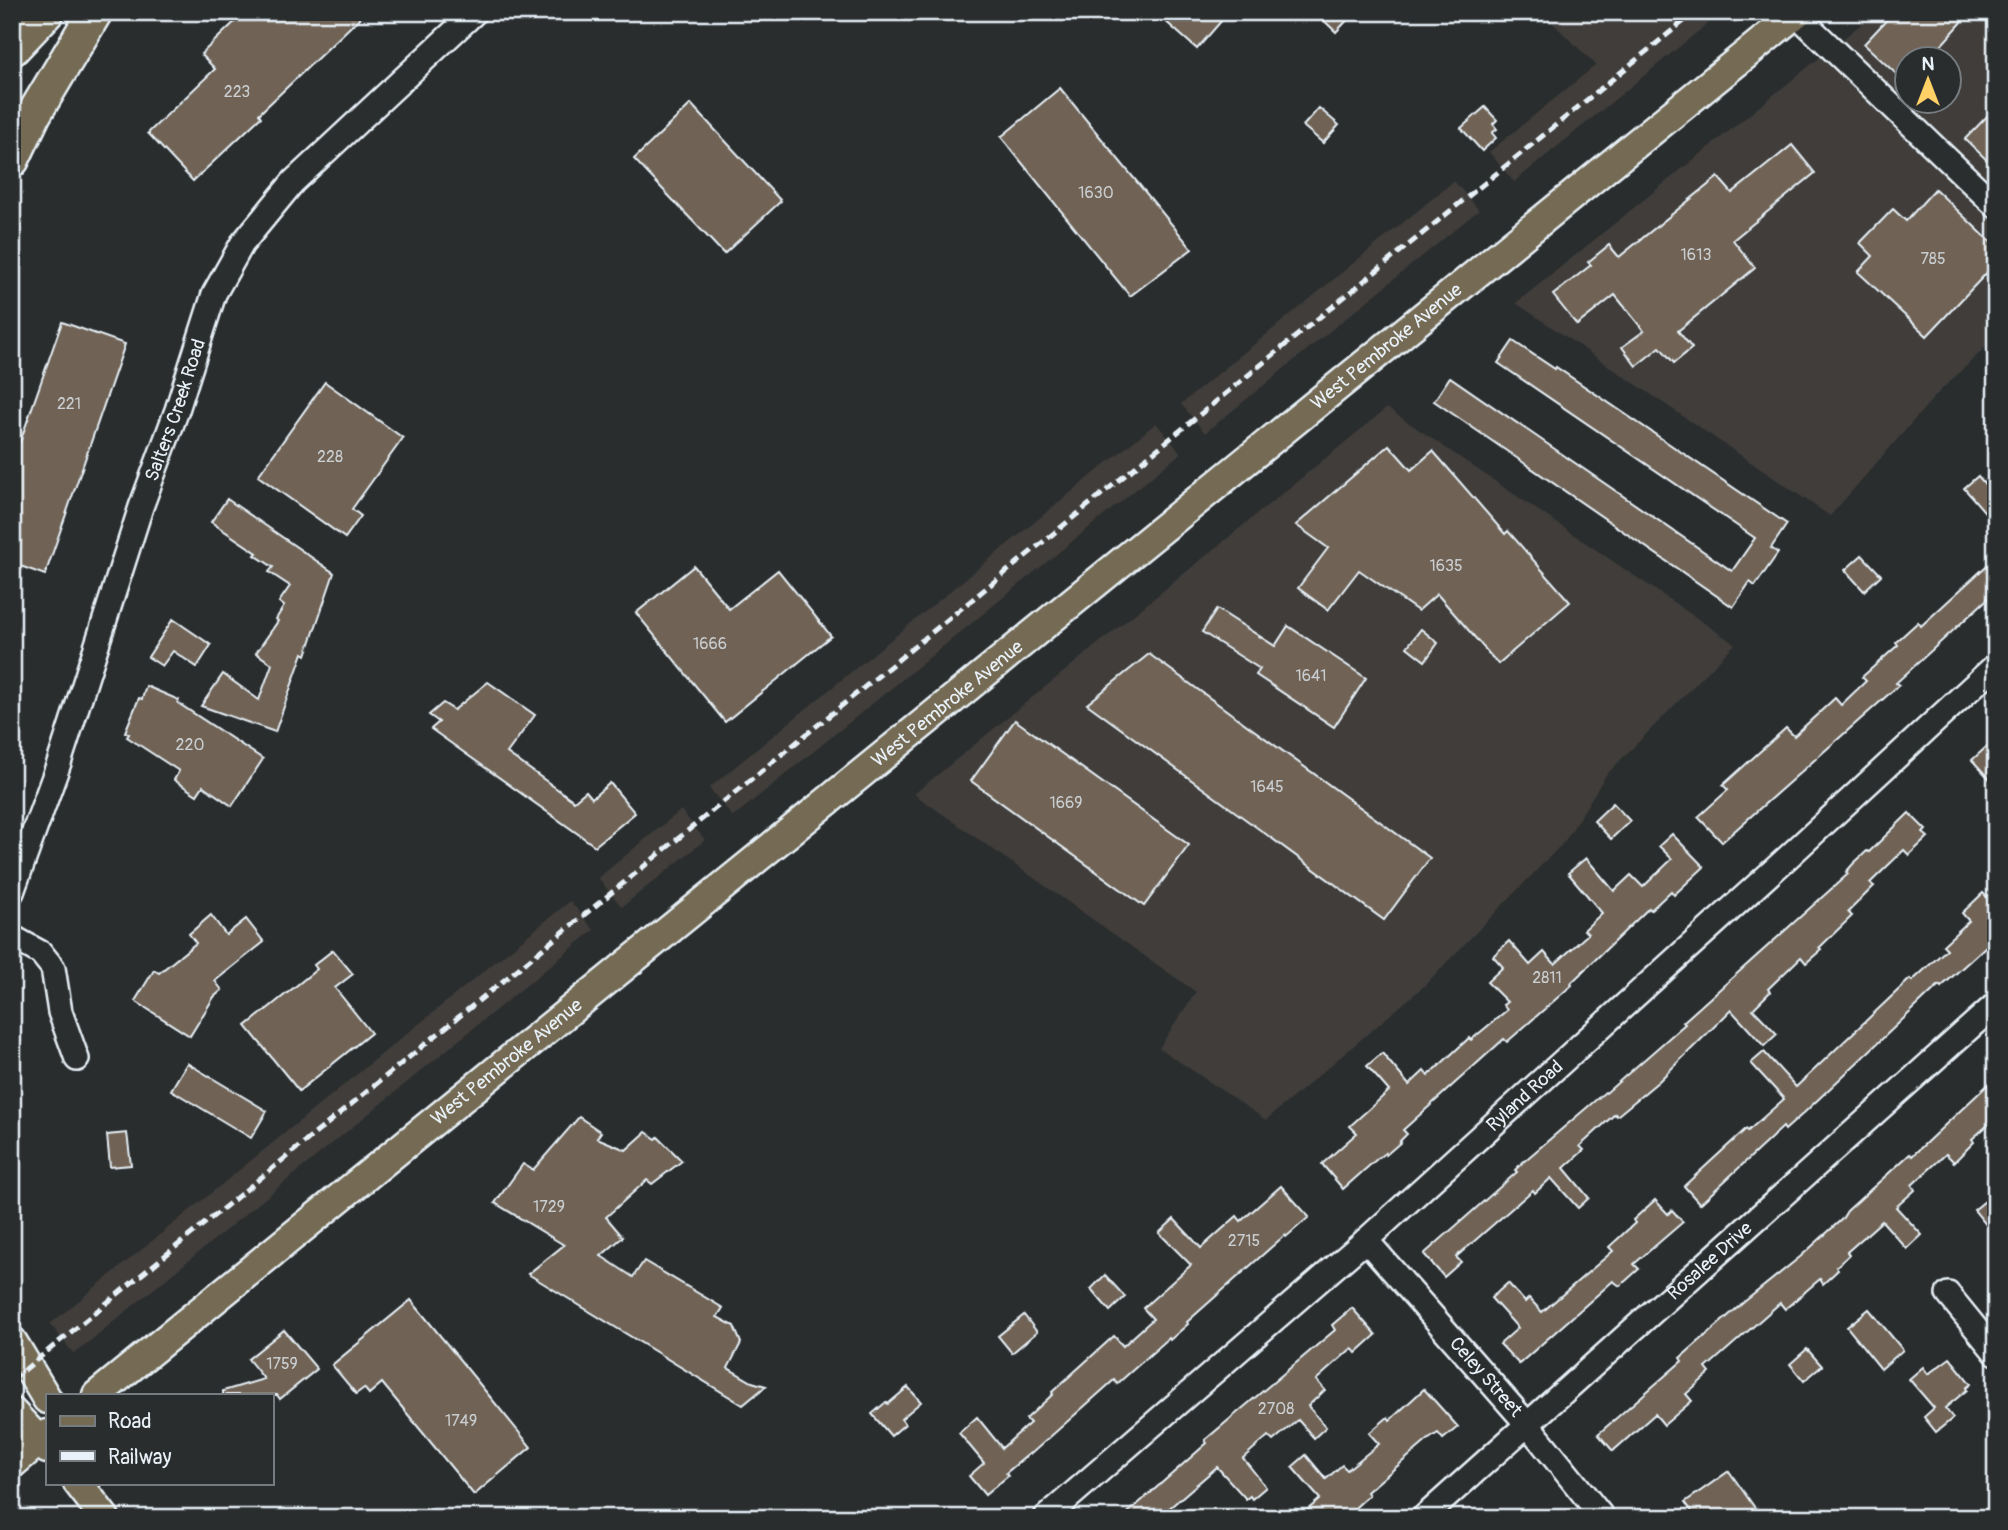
<svg xmlns="http://www.w3.org/2000/svg" width="2008" height="1530" font-family="Pangolin,sans-serif">
<style>
.built{fill:#3f3e3a;fill-rule:evenodd}
.building{fill:#706456;stroke:#e8f1f8;stroke-width:2}
.lines{fill:none;stroke-linecap:round;stroke-linejoin:round}
.minor-casing{stroke:#e8f1f8;stroke-width:28}
.major-casing{stroke:#e8f1f8;stroke-width:33}
.highway-casing{stroke:#e8f1f8;stroke-width:38}
.minor{stroke:#2a2d2e;stroke-width:23}
.major{stroke:#746b52;stroke-width:28}
.highway{stroke:#746b52;stroke-width:33}
.rail{stroke:#e8f1f8;stroke-width:5;stroke-dasharray:10 5;stroke-linecap:butt}
.labels{text-anchor:middle;dominant-baseline:central;stroke-width:6;stroke-linejoin:round;paint-order:stroke}
.number-label{font-size:16px;fill:#caced0}
.street-label{font-size:19px;fill:#e8f1f8;stroke:#2a2d2e}
</style>
<rect width="100%" height="100%" fill="#2a2d2e"/>
<filter id="ink" filterUnits="userSpaceOnUse"><feTurbulence type="fractalNoise" baseFrequency=".0143" numOctaves="2"/><feDisplacementMap in="SourceGraphic" scale="14" xChannelSelector="R" yChannelSelector="G"/><feConvolveMatrix kernelMatrix="1 2 1 2 8 2 1 2 1" color-interpolation-filters="sRGB"/></filter>
<g filter="url(#ink)">
<g class="built">
<polygon points="1541,12 1722,12 1514,182 1489,152 1596,65"/>
<path d="M1876,12H1996V337L1936,395L1830,516L1516,303ZM1906,60H1948V102H1906Z"/>
<polygon points="1454,181 1479,210 1205,433 1181,404"/>
<polygon points="1387,408 1735,644 1606,775 1565,841 1423,987 1266,1120 1159,1048 1196,992 914,794"/>
<polygon points="1156,423 1181,453 733,817 709,788"/>
<polygon points="681,810 705,840 622,907 598,878"/>
<polygon points="570,901 594,930 74,1354 50,1324"/>
</g>
<g class="building">
<polygon points="245,12 366,12 259,114 261,117 193,181 148,133 215,69 201,54"/>
<polygon points="1155,12 1229,12 1197,49"/>
<polygon points="1315,12 1355,12 1336,32"/>
<polygon points="1894,12 1954,12 1963,21 1928,60 1907,60 1907,84 1864,44"/>
<polygon points="1060,88 1192,249 1130,296 1001,137"/>
<polygon points="691,104 781,201 724,254 634,159"/>
<polygon points="1485,107 1497,120 1493,124 1497,129 1492,133 1496,138 1482,151 1461,128"/>
<polygon points="1996,107 1996,169 1965,139"/>
<polygon points="1319,108 1339,125 1323,143 1303,126"/>
<polygon points="1792,145 1815,173 1733,240 1755,268 1678,331 1692,348 1674,363 1660,347 1636,366 1622,347 1644,331 1615,295 1577,325 1553,295 1591,265 1588,262 1609,245 1619,257 1718,177 1732,193"/>
<polygon points="1935,189 1996,247 1996,263 1927,336 1858,272 1873,256 1860,243 1893,209 1906,221"/>
<polygon points="62,322 125,344 45,575 12,563 12,465"/>
<polygon points="1513,341 1555,369 1556,367 1787,524 1771,548 1778,553 1755,586 1750,582 1733,607 1434,401 1450,377 1732,571 1755,538 1498,363"/>
<polygon points="325,382 403,438 352,509 361,516 345,538 258,476"/>
<polygon points="1389,445 1411,470 1433,451 1505,534 1508,531 1570,602 1498,664 1437,594 1418,611 1359,570 1328,610 1298,588 1328,548 1296,525"/>
<polygon points="1978,476 1996,497 1996,525 1964,488"/>
<polygon points="227,499 334,573 306,655 303,653 275,732 201,706 223,674 259,700 272,664 256,653 278,621 276,619 284,606 279,602 290,586 269,572 273,567 255,555 257,553 211,522"/>
<polygon points="1862,555 1881,575 1864,591 1845,570"/>
<polygon points="1996,557 1996,591 1896,683 1899,685 1722,842 1698,817 1728,790 1723,785 1786,728 1794,736 1835,698 1841,705 1866,681 1862,677 1898,645 1896,642 1918,622 1921,626"/>
<polygon points="694,566 729,609 778,570 831,636 725,722 636,613"/>
<polygon points="1217,609 1275,646 1288,626 1366,678 1334,727 1256,675 1260,669 1202,632"/>
<polygon points="173,619 211,645 197,667 173,651 162,666 148,657"/>
<polygon points="1421,629 1438,643 1425,661 1407,647"/>
<polygon points="1149,654 1430,858 1384,920 1087,704"/>
<polygon points="488,682 535,715 507,753 574,801 586,791 592,798 610,783 635,813 595,846 431,729 439,722 429,715 443,703 454,710"/>
<polygon points="146,686 179,700 178,703 263,759 232,806 203,786 197,795 174,780 179,771 127,737 129,734 125,732 139,698 142,699"/>
<polygon points="1015,720 1189,845 1144,906 971,781"/>
<polygon points="1996,738 1996,786 1972,760"/>
<polygon points="1613,803 1630,821 1611,839 1594,821"/>
<polygon points="1909,813 1926,830 1923,833 1928,837 1909,855 1904,850 1870,883 1874,886 1848,912 1852,916 1819,948 1821,950 1806,963 1801,957 1768,989 1770,992 1753,1009 1777,1034 1764,1046 1731,1010 1659,1081 1617,1116 1615,1114 1580,1146 1584,1150 1564,1168 1589,1198 1578,1208 1551,1178 1535,1193 1533,1190 1456,1257 1461,1262 1444,1277 1424,1254 1517,1172 1515,1170 1522,1163 1605,1092 1606,1093 1685,1024 1683,1022 1848,874 1846,872 1853,864 1867,851 1869,852"/>
<polygon points="1672,834 1704,867 1674,895 1671,891 1651,910 1649,908 1571,983 1572,985 1507,1042 1504,1039 1403,1130 1407,1134 1400,1141 1401,1142 1386,1155 1385,1153 1378,1158 1343,1189 1322,1164 1357,1133 1350,1126 1389,1091 1367,1066 1382,1053 1409,1085 1424,1071 1428,1076 1469,1038 1471,1040 1507,1010 1503,1005 1507,1002 1487,982 1503,967 1493,956 1509,941 1530,965 1544,952 1555,964 1588,934 1584,930 1602,913 1568,873 1586,858 1614,891 1631,875 1643,887 1672,859 1659,846"/>
<polygon points="1983,893 1996,906 1996,937 1941,987 1939,985 1806,1111 1785,1130 1783,1127 1700,1204 1684,1186 1746,1129 1748,1131 1784,1099 1751,1063 1764,1052 1796,1087 1910,979 1912,981 1947,949 1943,945 1969,921 1962,913"/>
<polygon points="211,915 226,935 246,919 264,942 215,981 222,990 214,997 190,1036 135,1001 154,970 159,973 196,943 189,934"/>
<polygon points="333,950 353,974 335,988 371,1033 299,1091 246,1026 317,969 314,965"/>
<polygon points="187,1063 267,1111 251,1138 171,1090"/>
<polygon points="1996,1077 1996,1118 1972,1139 1974,1142 1954,1162 1946,1154 1912,1185 1915,1190 1896,1207 1922,1235 1907,1249 1882,1221 1847,1252 1849,1255 1836,1267 1838,1270 1823,1284 1820,1279 1785,1309 1780,1303 1706,1368 1710,1373 1686,1394 1692,1401 1664,1425 1655,1414 1613,1451 1598,1434 1682,1361 1680,1358 1744,1302 1800,1257 1842,1219 1847,1211 1910,1154 1912,1156"/>
<polygon points="579,1117 601,1132 597,1138 626,1150 646,1132 656,1139 658,1137 682,1161 652,1184 647,1180 606,1217 623,1237 601,1256 633,1277 644,1261 723,1308 717,1317 734,1326 741,1343 728,1368 752,1382 766,1386 743,1405 528,1274 564,1245 495,1203 523,1164 533,1170"/>
<polygon points="127,1133 131,1165 110,1167 107,1135"/>
<polygon points="1281,1186 1309,1217 1286,1237 1285,1235 1187,1322 1188,1324 1170,1340 1169,1338 1117,1384 1114,1380 1031,1454 1030,1453 1006,1473 1008,1476 985,1495 969,1476 984,1463 959,1433 977,1417 1002,1448 1030,1423 1026,1419 1053,1394 1052,1392 1114,1336 1123,1346 1153,1319 1143,1308 1191,1265 1159,1233 1174,1219 1201,1248 1237,1216 1241,1221"/>
<polygon points="1996,1192 1996,1237 1974,1210"/>
<polygon points="1655,1200 1668,1214 1672,1210 1683,1222 1634,1264 1639,1269 1620,1286 1613,1281 1519,1364 1500,1344 1518,1328 1491,1298 1508,1283 1525,1302 1529,1298 1542,1312 1613,1251 1609,1247 1635,1223 1633,1220"/>
<polygon points="1105,1275 1125,1297 1110,1311 1091,1289"/>
<polygon points="411,1300 531,1447 474,1495 382,1383 369,1394 364,1388 356,1394 332,1365"/>
<polygon points="1352,1308 1376,1335 1356,1353 1352,1348 1316,1380 1325,1390 1308,1406 1326,1427 1314,1438 1298,1420 1273,1441 1268,1436 1243,1458 1266,1487 1252,1499 1250,1496 1246,1499 1217,1467 1158,1518 1122,1518 1207,1443 1205,1440 1335,1330 1332,1325"/>
<polygon points="1869,1309 1903,1350 1881,1369 1847,1327"/>
<polygon points="1024,1315 1037,1332 1012,1353 998,1336"/>
<polygon points="284,1330 317,1369 280,1399 277,1395 223,1395 223,1391 264,1379 248,1359"/>
<polygon points="1807,1349 1822,1366 1804,1381 1790,1364"/>
<polygon points="1950,1358 1971,1384 1966,1388 1967,1390 1945,1408 1953,1418 1936,1432 1924,1417 1934,1408 1909,1379 1923,1367 1928,1374"/>
<polygon points="908,1387 921,1402 901,1419 905,1424 891,1436 872,1414 886,1402 888,1404"/>
<polygon points="1424,1389 1458,1427 1443,1439 1438,1433 1429,1439 1367,1492 1369,1495 1344,1518 1298,1518 1320,1499 1292,1467 1306,1455 1326,1479 1342,1465 1347,1470 1379,1444 1369,1433 1388,1417 1390,1420"/>
<polygon points="1729,1471 1762,1518 1697,1518 1685,1502"/>
</g>
<g class="lines">
<g class="minor-casing">
<g id="minor">
<polyline points="1796,14 1996,206"/>
<path id="s1" d="M12,892L59,763L141,507L177,410L214,294L242,244L293,182L475,12"/>
<polyline points="12,937 41,953 53,968 60,1012 77,1059"/>
<path id="s2" d="M1366,1240L1528,1425L1603,1518"/>
<polyline points="1948,1294 1996,1353"/>
<path id="s3" d="M1045,1518L1366,1240L1787,858L1996,665"/>
<path id="s4" d="M1423,1518L1996,1004"/>
</g>
</g>
<g class="major-casing">
<g id="major">
<polyline points="12,1341 47,1399"/>
<path id="s5" d="M97,1395L1798,12"/>
<polyline points="12,1412 47,1449"/>
<polyline points="12,1464 47,1434"/>
<polyline points="78,1483 105,1518"/>
</g>
</g>
<g class="highway-casing">
<g id="highway">
<polyline points="12,49 47,12"/>
<polyline points="12,160 34,114 95,12"/>
</g>
</g>
<use href="#minor" class="minor"/>
<use href="#major" class="major"/>
<use href="#highway" class="highway"/>
<polyline class="rail" points="12,1380 1695,12"/>
</g>
</g>
<g class="labels">
<g class="number-label">
<text x="237" y="92">223</text>
<text x="1096" y="193">1630</text>
<text x="1696" y="255">1613</text>
<text x="1933" y="259">785</text>
<text x="69" y="404">221</text>
<text x="330" y="457">228</text>
<text x="1446" y="566">1635</text>
<text x="710" y="644">1666</text>
<text x="1311" y="676">1641</text>
<text x="190" y="745">220</text>
<text x="1267" y="787">1645</text>
<text x="1066" y="803">1669</text>
<text x="1547" y="978">2811</text>
<text x="549" y="1207">1729</text>
<text x="1244" y="1241">2715</text>
<text x="282" y="1364">1759</text>
<text x="1276" y="1409">2708</text>
<text x="461" y="1421">1749</text>
</g>
<g class="street-label">
<text stroke="none"><textPath href="#s5" startOffset="1662">West Pembroke Avenue</textPath></text>
<text stroke="none"><textPath href="#s1" startOffset="509">Salters Creek Road</textPath></text>
<text stroke="none"><textPath href="#s5" startOffset="1096">West Pembroke Avenue</textPath></text>
<text stroke="none"><textPath href="#s5" startOffset="528">West Pembroke Avenue</textPath></text>
<text stroke="none"><textPath href="#s3" startOffset="639">Ryland Road</textPath></text>
<text stroke="none"><textPath href="#s4" startOffset="385">Rosalee Drive</textPath></text>
<text stroke="none"><textPath href="#s2" startOffset="182">Celey Street</textPath></text>
</g>
</g>
<rect width="2008" height="1530" fill="none" stroke="#2a2d2e" stroke-width="42"/>
<rect x="21" y="21" width="1966" height="1488" fill="none" stroke="#e8f1f8" stroke-width="2.5" filter="url(#ink)"/>
<rect x="46" y="1394" width="228" height="91" fill="#2a2d2e" stroke="#767b7f" stroke-width="2"/>
<rect x="60" y="1416" width="35" height="10" fill="#746b52" stroke="#767b7f" stroke-width="2"/>
<text x="108" y="1428" font-size="21" fill="#e8f1f8">Road</text>
<rect x="60" y="1451" width="35" height="10" fill="#e8f1f8" stroke="#767b7f" stroke-width="2"/>
<text x="108" y="1464" font-size="21" fill="#e8f1f8">Railway</text>
<g transform="translate(1928 80)"><circle r="33" fill="#2a2d2e" stroke="#767b7f" stroke-width="2"/>
<path d="M0-5L12 26L0 18L-12 26Z" fill="#ffd166"/>
<text y="-10" font-size="19" font-weight="bold" text-anchor="middle" fill="#e8f1f8">N</text>
</g>
</svg>
